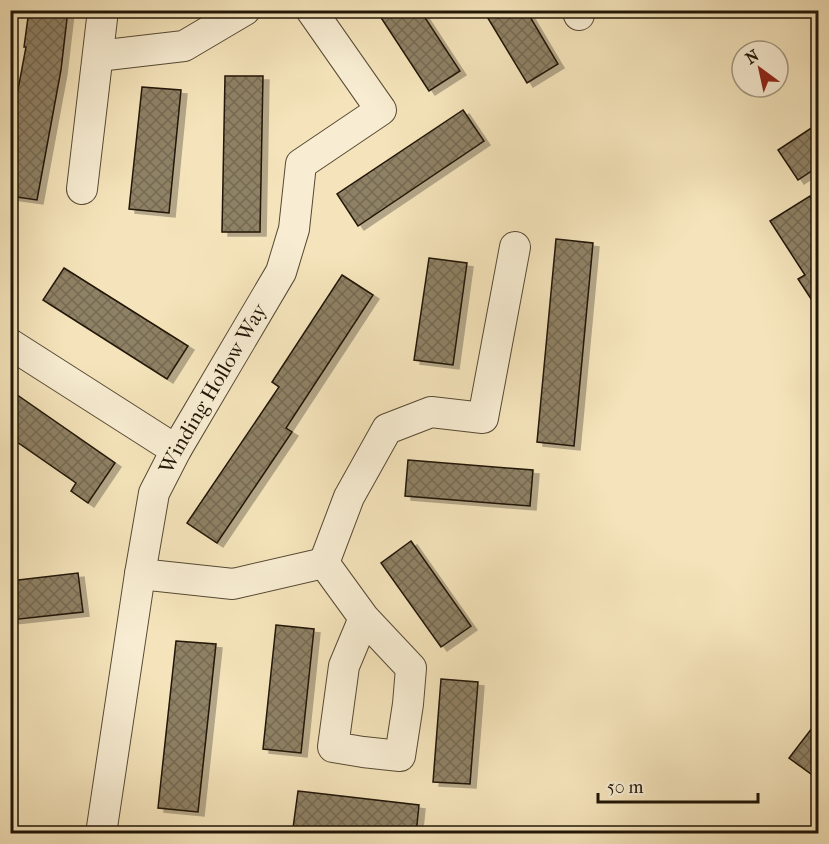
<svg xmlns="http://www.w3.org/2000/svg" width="829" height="844" font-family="'IM FELL French Canon',serif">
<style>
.building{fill:url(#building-cross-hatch);stroke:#211607;stroke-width:1.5;filter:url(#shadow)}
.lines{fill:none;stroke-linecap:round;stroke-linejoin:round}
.minor-casing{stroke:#564a34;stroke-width:32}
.minor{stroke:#f8edd3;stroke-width:30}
.labels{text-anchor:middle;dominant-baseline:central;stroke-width:5;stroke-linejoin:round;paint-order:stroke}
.street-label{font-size:21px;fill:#211607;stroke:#f8edd3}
</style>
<defs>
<pattern id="building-cross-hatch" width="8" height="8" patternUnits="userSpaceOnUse" patternTransform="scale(1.5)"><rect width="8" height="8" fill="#8f8165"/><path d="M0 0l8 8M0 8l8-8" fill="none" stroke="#746951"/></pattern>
<filter id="shadow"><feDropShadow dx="6" dy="4" stdDeviation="0" flood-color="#0004"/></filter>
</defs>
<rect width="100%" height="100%" fill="#f5e4bb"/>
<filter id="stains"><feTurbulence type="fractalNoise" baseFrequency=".00333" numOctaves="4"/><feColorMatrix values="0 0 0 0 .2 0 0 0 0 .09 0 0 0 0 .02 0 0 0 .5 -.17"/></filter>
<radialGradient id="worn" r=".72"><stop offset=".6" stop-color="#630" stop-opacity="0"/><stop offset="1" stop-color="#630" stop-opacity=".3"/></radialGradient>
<g class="building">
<polygon points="29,10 68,10 61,70 37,200 10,196 10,132 26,47 24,47"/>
<polygon points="376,10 420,10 460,71 429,91"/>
<polygon points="483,10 526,10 558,64 527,83"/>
<polygon points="225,76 263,76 260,232 222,232"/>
<polygon points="142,87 181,90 169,213 129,209"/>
<polygon points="463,110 484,141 358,226 337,194"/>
<polygon points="819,123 819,166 798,180 778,150"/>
<polygon points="810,196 819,209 819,311 798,279 805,275 770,221"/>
<polygon points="556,239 593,243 574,446 537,442"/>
<polygon points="429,258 467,263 453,365 414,360"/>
<polygon points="64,268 188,346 167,379 43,300"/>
<polygon points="342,275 373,295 286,428 292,432 217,543 187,523 279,387 272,382"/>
<polygon points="10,390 115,463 88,503 71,491 76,483 10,437"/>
<polygon points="408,460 533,470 530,506 405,496"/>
<polygon points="411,541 471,626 441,647 381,563"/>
<polygon points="78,573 83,612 10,620 10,581"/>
<polygon points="276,625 314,629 301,753 263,749"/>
<polygon points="176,641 216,644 198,812 158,808"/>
<polygon points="441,679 478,682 470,784 433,782"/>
<polygon points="819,719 819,765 811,774 789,758"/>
<polygon points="298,791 419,805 416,834 345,834 293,828"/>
</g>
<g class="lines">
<g class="minor-casing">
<g id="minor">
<polyline points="577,10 579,15"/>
<polyline points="98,56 184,46 245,10"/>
<polyline points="82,189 103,10"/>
<polyline points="10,344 176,450"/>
<polyline points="324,563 364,618 344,666 333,747 363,752 400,756 408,704 411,668 364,618"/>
<polyline points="324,563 349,497 387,429 431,412 483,418 515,247"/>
<polyline points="140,574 233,584 324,563"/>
<path id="s1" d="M101,834L140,574L154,493L176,450L281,272L294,229L301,164L381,110L311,10"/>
</g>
</g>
<use href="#minor" class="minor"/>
</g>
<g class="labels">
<g class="street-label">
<text stroke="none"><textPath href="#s1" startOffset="465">Winding Hollow Way</textPath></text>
</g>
</g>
<rect width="829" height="844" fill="none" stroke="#f5e4bb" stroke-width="36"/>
<rect x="12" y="12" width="805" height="820" fill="none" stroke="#211607" stroke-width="3"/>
<rect x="18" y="18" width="793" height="808" fill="none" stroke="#211607" stroke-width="1.5"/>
<g transform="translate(760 69) rotate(327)"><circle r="28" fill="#f8edd3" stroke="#a29781" stroke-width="1.5"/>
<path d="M0-4.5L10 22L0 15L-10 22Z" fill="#8f2418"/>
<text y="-9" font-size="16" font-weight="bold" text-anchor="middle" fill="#211607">N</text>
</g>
<path d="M598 793v9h160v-9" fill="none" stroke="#211607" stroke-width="3"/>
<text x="607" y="793" font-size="18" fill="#211607" stroke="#f8edd3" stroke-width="4.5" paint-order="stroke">50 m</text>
<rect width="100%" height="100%" filter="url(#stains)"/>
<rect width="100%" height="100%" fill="url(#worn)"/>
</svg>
